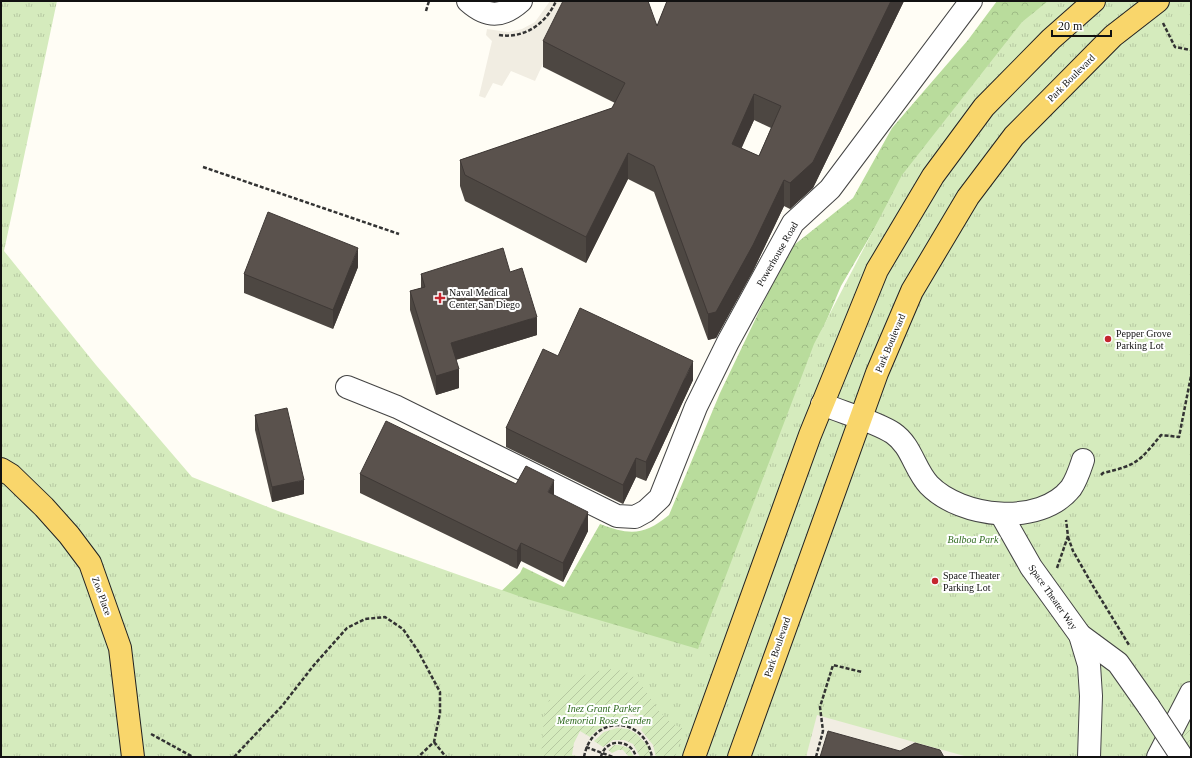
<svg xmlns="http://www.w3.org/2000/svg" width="1192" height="758" font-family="'Times New Roman',serif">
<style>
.forest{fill:url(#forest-crowns)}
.park{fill:url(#park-tufts)}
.garden{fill:url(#garden-furrows)}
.plaza{fill:#f1ede2}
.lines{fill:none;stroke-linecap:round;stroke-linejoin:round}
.minor-casing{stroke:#444;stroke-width:24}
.major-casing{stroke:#222;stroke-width:24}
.path{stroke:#333;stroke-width:2.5;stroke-dasharray:4 2;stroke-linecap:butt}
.minor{stroke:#fff;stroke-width:22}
.major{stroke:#f9d66b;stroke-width:22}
.minor-bridge-casing{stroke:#444;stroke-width:24;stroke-linecap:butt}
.minor-bridge{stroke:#fff;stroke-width:22}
.wall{fill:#4d4742;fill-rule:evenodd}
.shaded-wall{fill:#3f3936}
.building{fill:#5a524d;stroke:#3f3936;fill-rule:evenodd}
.poi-dot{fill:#c4262e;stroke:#fff;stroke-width:1.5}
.labels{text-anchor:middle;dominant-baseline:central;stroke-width:4;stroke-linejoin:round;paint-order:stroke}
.street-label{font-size:10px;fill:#111;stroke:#fff}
.poi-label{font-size:10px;fill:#111;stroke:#fff;text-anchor:start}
.park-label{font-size:10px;font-style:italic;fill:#2f6b1f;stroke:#fff}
</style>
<defs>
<pattern id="forest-crowns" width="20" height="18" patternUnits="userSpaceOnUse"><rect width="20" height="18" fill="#b9dc9c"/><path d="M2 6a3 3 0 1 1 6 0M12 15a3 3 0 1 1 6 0" fill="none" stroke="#9ebc85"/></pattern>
<pattern id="park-tufts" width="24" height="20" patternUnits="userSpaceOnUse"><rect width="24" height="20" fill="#d5ebbd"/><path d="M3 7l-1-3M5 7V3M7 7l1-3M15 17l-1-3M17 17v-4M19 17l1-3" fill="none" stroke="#b6c8a1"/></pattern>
<pattern id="garden-furrows" width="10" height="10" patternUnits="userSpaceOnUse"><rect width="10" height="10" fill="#d5ebbd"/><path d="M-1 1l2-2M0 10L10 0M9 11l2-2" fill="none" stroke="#b6c8a1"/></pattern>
</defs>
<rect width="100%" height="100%" fill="#fffdf5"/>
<path class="forest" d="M997,1H1055L894,195L841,286L810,360L684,729L492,600L520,573L523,567L564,587L600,524C629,535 644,536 669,515L720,393L789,249L853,198L892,128L968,40Z"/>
<polygon class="park" points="1,1 57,1 4,251 96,365 192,477 278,511 527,599 698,649 814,344 902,175 1022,22 1048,1 1191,1 1191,757 1,757"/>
<g class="garden">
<path d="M612,669C617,670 626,671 630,674C655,693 651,716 684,729L675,757H541L544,717L549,700L557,703C565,678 588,672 612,669Z"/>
<polygon points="1191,698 1191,757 1174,757"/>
</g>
<g class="plaza">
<polygon points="550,1 572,1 535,81 511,71 502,86 493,83 485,98 479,96 492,41 486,35 487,29 508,32 522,29 535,22"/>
<polygon points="629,713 648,721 641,730 653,745 656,757 651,757 648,746 637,734 628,729 617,728 604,732 594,741 603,747 613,740 624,740 633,744 640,757 634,757 629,748 619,745 614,745 608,750 612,753 618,750 623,750 629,757 582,757 572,755 574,743 580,731 590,737 598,729 610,724 626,723"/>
<polygon points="817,715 968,757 806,757"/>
</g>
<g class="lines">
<g class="minor-casing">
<g id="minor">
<path d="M468,1C487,18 502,18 521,1"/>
<polyline points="347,387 397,407 617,516 635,517 646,511 660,498 696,407 728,342 793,223 830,189 971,1"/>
<path d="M822,404C841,412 877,422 893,433C912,446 914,469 929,485C961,518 1040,527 1071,488C1077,479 1080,469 1083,460"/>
<polyline points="1001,514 1031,567 1080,635 1089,665 1091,696 1089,757"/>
<polyline points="1080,635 1118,663 1149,707"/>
<polyline points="1158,757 1191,693"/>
</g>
</g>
<g class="major-casing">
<g id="major">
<polyline points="1,469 11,475 44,507 69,535 90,563 120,648 133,757"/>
<polyline points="694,757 810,435 877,270 933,176 984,107 1051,39 1094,1"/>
<polyline points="739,757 877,373 912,291 968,197 1014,136 1113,36 1158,1"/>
</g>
</g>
<g class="path">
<polyline points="426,11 429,1"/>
<polyline points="1163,23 1175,47 1191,50"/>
<path d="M499,35C524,39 546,24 556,1"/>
<polyline points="203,167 399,234"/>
<path d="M1101,475L1103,473C1137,465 1139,462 1161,435L1179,437L1191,376"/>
<polyline points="1068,537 1073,551 1093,586 1129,645"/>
<polyline points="1057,568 1068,536 1066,520"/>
<polyline points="151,734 193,757"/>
<polyline points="434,742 446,757"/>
<polyline points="586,747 613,757"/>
<polyline points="234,757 282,706 314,665 347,628 365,619 385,617 403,629 418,651 440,692 440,713 434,742 418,757"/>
<path d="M584,757C592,714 644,715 652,757"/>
<path d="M601,757C605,738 631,738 636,757"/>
<polyline points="816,757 823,731 820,707 833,665 862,672"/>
</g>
<use href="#minor" class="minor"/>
<use href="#major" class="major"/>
<g class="minor-bridge-casing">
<polyline id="minor-bridge" points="1149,707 1182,757"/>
</g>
<use href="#minor-bridge" class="minor-bridge"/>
</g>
<g class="wall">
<path d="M667,1H904L813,188L790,209L784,206L753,271L716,338L708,340L654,192L628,179L586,263L465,201L460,186V160L612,108L615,103L543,67V41L657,26ZM754,120L771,128L759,156L741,148Z"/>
<polygon points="358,267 333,329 244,293 244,274"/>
<polygon points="510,272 537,335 456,360 459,388 436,395 410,310 410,291 421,288 421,274"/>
<polygon points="558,356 693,380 646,481 636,477 623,504 506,447 506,428"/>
<polygon points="255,415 304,494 272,502 255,430"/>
<polygon points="360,474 554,495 588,531 563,582 521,561 517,569 360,493"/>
</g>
<g class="shaded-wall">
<polygon points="891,1 904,1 813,188 790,209 790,183"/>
<polygon points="754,94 754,120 732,170 732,144"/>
<polygon points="628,153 628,179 586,263 586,237"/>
<polygon points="784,180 784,206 753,271 716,338 708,340 708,314"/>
<polygon points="358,248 358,267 333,329 333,310"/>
<polygon points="537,317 537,335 451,361 451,343"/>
<polygon points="693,361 693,380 646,481 646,462"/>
<polygon points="459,369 459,388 436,395 436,376"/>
<polygon points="636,458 636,477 623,504 623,485"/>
<polygon points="304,480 304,494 272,502 272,487"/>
<polygon points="554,480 554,499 548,492"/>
<polygon points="588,512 588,531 563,582 563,563"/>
<polygon points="521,543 521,561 517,569 517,551"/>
</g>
<g class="building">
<path d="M563,1H648L657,26L667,1H891L813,162L790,183L784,180L753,245L716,312L708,314L654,166L628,153L586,237L465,175L460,160L612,108L625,83L543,41ZM754,94L781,106L759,156L732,144Z"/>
<polygon points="268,212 358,248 333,310 244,274"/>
<polygon points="503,248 510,272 522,268 537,317 451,343 459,369 436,376 410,291 425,287 421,274"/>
<polygon points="580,308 693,361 646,462 636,458 623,485 506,428 543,349 558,356"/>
<polygon points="287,408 304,480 272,487 255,415"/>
<polygon points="386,421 516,484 526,466 554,480 548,492 588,512 563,563 521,543 517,551 360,474"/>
<polygon points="828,731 900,751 915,743 940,750 944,757 820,757"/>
</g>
<g class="poi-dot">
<path d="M438 292h4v4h4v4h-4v4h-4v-4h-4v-4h4z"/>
<circle cx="1108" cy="339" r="4"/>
<circle cx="935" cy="581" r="4"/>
</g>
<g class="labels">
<g class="street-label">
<text transform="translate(1071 78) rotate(-45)">Park Boulevard</text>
<text transform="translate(777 254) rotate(-60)">Powerhouse Road</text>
<text transform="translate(890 343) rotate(-67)">Park Boulevard</text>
<text transform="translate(102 596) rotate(70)">Zoo Place</text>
<text transform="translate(1053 597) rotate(55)">Space Theater Way</text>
<text transform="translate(777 647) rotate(-71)">Park Boulevard</text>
</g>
<g class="poi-label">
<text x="449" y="292">Naval Medical<tspan x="449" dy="12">Center San Diego</tspan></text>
<text x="1116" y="333">Pepper Grove<tspan x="1116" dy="12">Parking Lot</tspan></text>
<text x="943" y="575">Space Theater<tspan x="943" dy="12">Parking Lot</tspan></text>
</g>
<g class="park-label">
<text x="973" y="539">Balboa Park</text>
<text x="604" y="708">Inez Grant Parker<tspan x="604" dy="12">Memorial Rose Garden</tspan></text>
</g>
</g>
<rect width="1192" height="758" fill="none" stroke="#111111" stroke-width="4"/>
<path d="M1052 30v6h59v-6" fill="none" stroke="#111111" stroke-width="2"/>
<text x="1058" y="30" font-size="12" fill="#111111" stroke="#ffffff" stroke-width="3" paint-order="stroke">20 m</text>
</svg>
